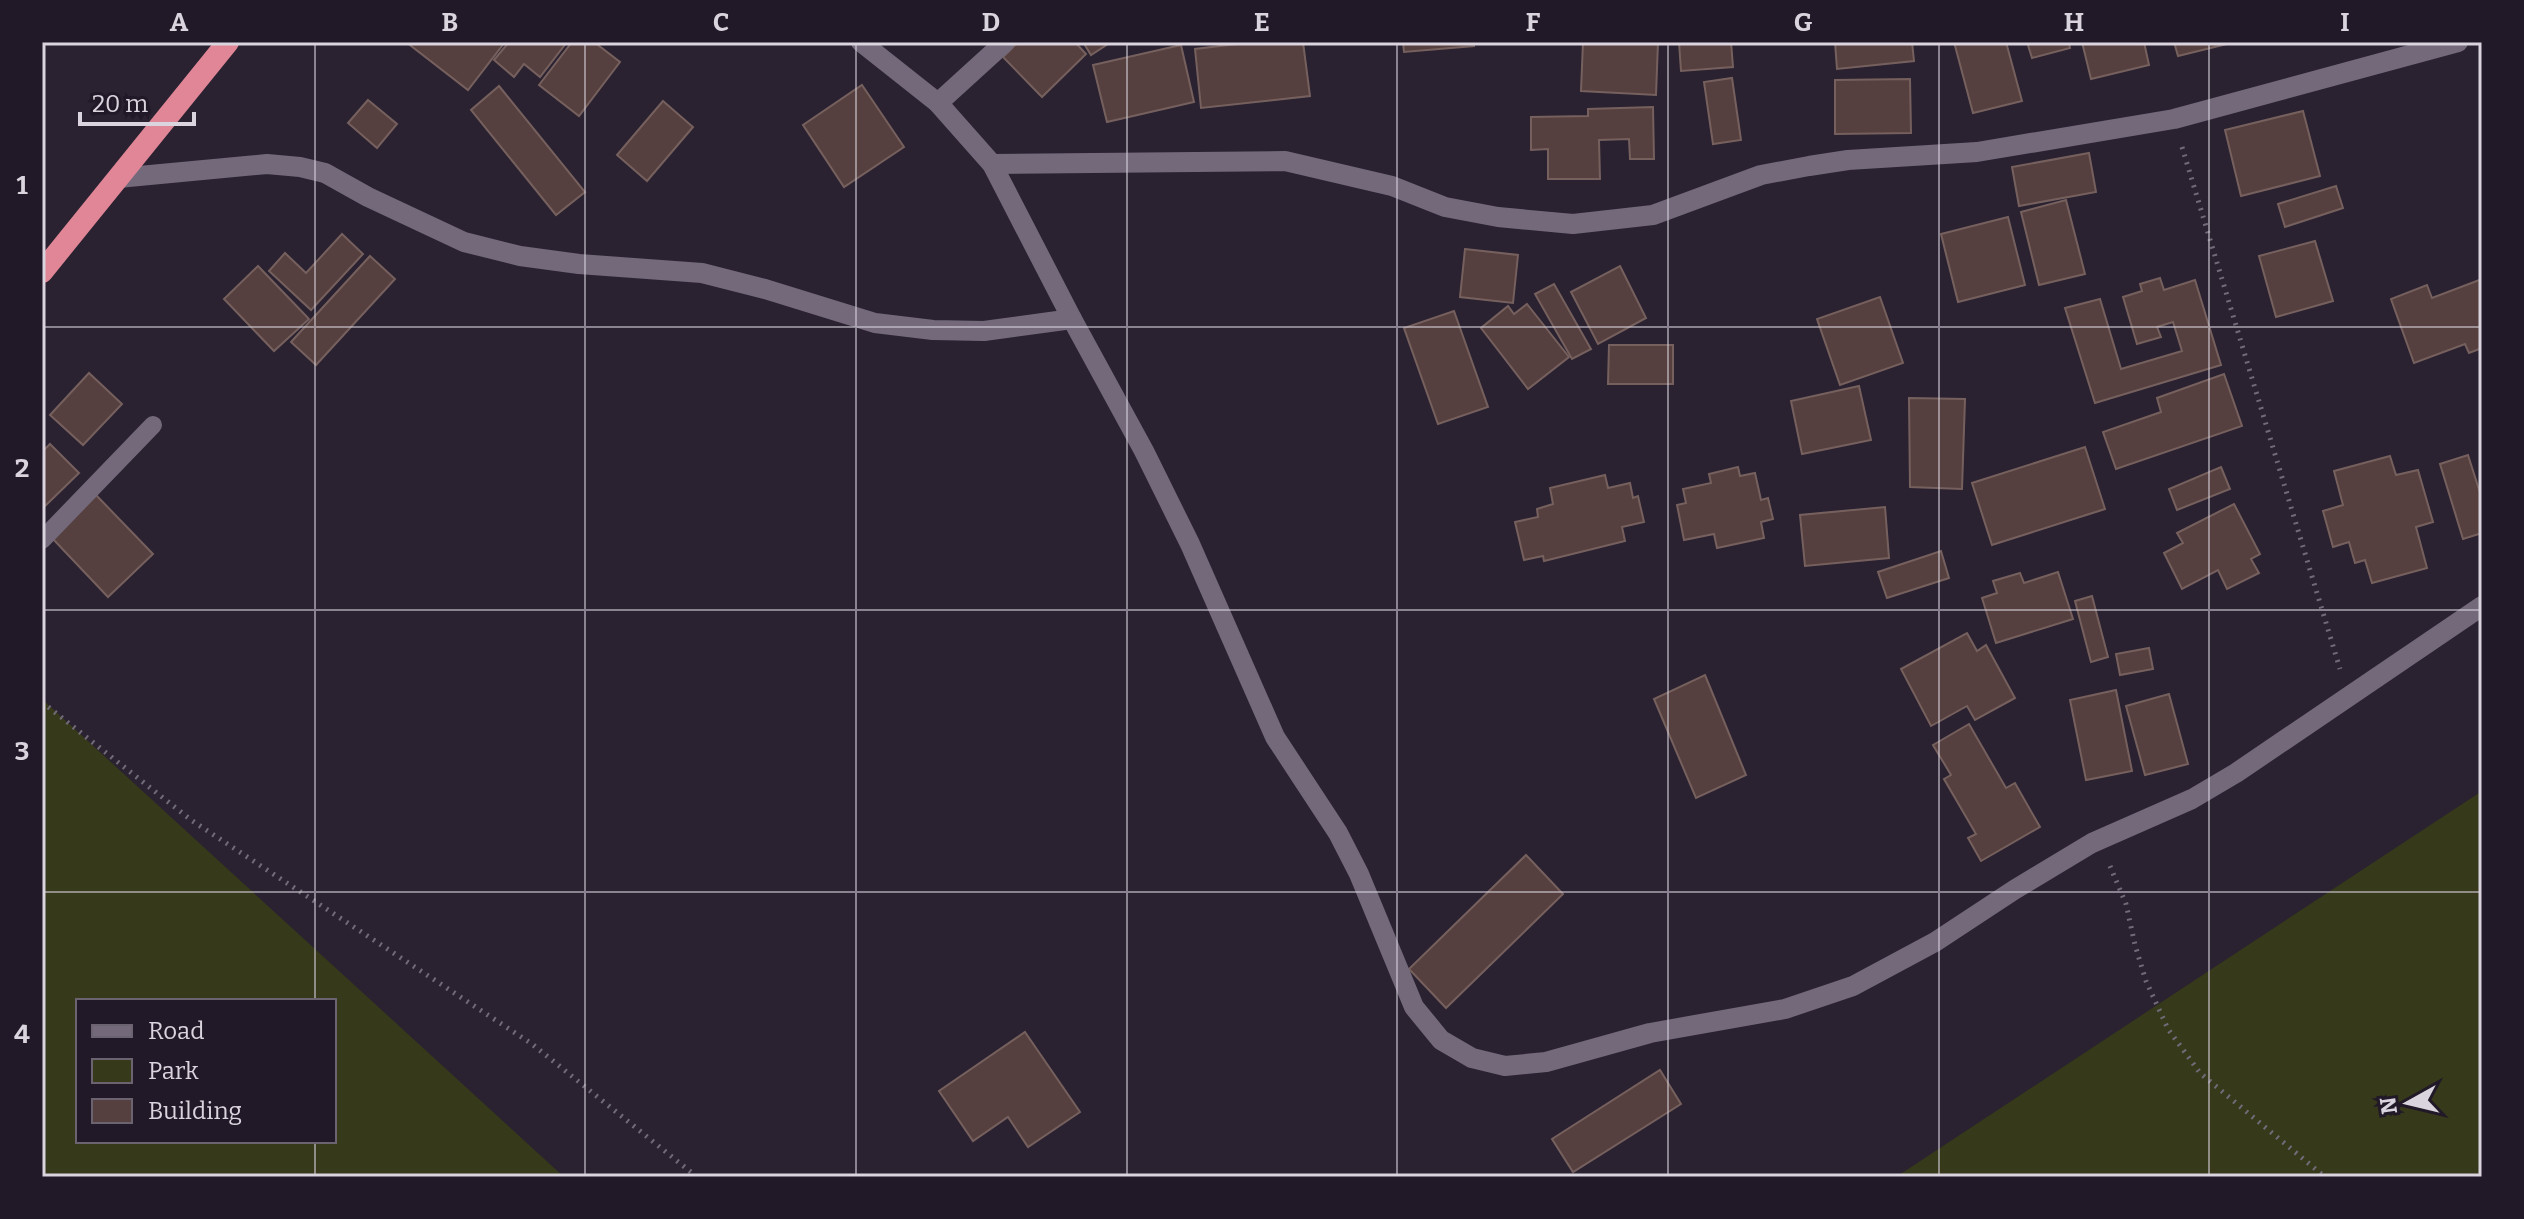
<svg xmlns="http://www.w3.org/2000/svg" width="2524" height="1219" font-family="Bitter,serif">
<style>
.green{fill:#36391a;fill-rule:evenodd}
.building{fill:#55403f;stroke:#76605e;stroke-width:2}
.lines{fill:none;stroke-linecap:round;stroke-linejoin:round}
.path{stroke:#716a77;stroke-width:5;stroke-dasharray:2 6;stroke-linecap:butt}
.service{stroke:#73697b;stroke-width:18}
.minor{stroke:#73697b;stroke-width:20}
.trunk{stroke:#e08696;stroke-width:22}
.grid{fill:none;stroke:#d9d4de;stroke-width:2;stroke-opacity:0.55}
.neatline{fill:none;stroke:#d9d4de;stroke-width:3}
.grid-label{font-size:26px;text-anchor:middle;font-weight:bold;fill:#d9d4de}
</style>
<rect width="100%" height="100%" fill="#2a2231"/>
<g class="green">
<path d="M42,699L564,1177H42ZM78,1001H334V1141H78Z"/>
<polygon points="2482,791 2482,1177 1896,1177"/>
</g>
<g class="building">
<polygon points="406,42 505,42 468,90"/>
<polygon points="509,42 567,42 540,77 524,64 514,77 494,60"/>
<polygon points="572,42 594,42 620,62 579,116 539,85"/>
<polygon points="1018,42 1075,42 1086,54 1042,97 1003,57"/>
<polygon points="1083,42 1111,42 1091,55"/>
<polygon points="1254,42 1303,42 1310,96 1201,108 1195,49"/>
<polygon points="1403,42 1474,42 1474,46 1404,52"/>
<polygon points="1583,42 1658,42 1656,95 1581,91"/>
<polygon points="1679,42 1731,42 1733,67 1681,71"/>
<polygon points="1835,42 1912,42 1914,61 1837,69"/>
<polygon points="1954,42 2006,42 2022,101 1973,113"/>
<polygon points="2027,42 2069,42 2070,48 2032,58"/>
<polygon points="2082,42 2144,42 2149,65 2091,79"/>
<polygon points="2174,42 2235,42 2178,56"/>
<polygon points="1181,45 1194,102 1107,122 1093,65"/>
<polygon points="1732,78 1741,140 1713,144 1704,82"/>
<polygon points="1910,79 1911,133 1835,134 1835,80"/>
<polygon points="862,85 904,147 844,187 803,125"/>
<polygon points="499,86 585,192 556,215 471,110"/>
<polygon points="368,100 397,124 377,148 348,123"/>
<polygon points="663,101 693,127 647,181 617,155"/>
<polygon points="1653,107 1654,159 1630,159 1629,139 1599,140 1600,179 1548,179 1548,149 1531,150 1531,117 1588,116 1588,109"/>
<polygon points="2303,111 2320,176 2241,196 2225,130"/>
<polygon points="2089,153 2096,192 2019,206 2012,167"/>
<polygon points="2336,186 2343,208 2285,227 2278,204"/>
<polygon points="2066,200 2085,274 2039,285 2021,212"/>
<polygon points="2008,217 2025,285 1958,302 1941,234"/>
<polygon points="342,234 363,254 311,310 269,271 285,253 306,273"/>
<polygon points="2315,241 2333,301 2276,317 2259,256"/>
<polygon points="1465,249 1518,255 1513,303 1460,297"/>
<polygon points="370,256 395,279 316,365 291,342"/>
<polygon points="258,266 309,319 274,351 224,299"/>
<polygon points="1620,266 1646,318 1598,344 1571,292"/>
<polygon points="2160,278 2164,290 2195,280 2221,365 2095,403 2065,308 2100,299 2121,369 2182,351 2173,322 2157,327 2161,337 2137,344 2123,297 2142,291 2140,284"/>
<polygon points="2482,279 2482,348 2469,353 2465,344 2414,363 2391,299 2427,285 2432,298"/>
<polygon points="1554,284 1591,349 1572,359 1535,294"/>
<polygon points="1880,297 1903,363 1840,385 1817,319"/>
<polygon points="1527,304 1569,357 1528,389 1481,328 1508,306 1514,314"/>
<polygon points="1454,311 1488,407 1438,424 1404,328"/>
<polygon points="1609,345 1673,345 1673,384 1608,384"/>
<polygon points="89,373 122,404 83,445 50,415"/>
<polygon points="2224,374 2242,426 2116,469 2103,432 2161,412 2157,398"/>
<polygon points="1859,386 1871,440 1802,454 1791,401"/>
<polygon points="1909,398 1965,399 1962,489 1910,487"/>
<polygon points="50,444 79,473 42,509 42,452"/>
<polygon points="2085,447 2105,509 1992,545 1972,483"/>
<polygon points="2468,455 2482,499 2482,533 2463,539 2440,464"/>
<polygon points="2390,456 2396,475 2418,470 2433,522 2416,527 2427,568 2372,583 2365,560 2355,563 2349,542 2333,547 2323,511 2343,505 2334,471"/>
<polygon points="1738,467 1740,476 1755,473 1761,500 1768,498 1773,519 1761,522 1764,538 1717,548 1714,534 1684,540 1677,505 1686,503 1683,489 1711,483 1709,474"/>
<polygon points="2221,467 2230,489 2177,510 2169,489"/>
<polygon points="1605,475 1608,488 1630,483 1633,498 1638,496 1644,522 1622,527 1625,541 1544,561 1543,556 1524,560 1515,522 1538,517 1537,509 1553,504 1550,488"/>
<polygon points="96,495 153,554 108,597 52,538"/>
<polygon points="2234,504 2260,554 2251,559 2259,573 2227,589 2218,570 2182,589 2164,553 2183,543 2177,533"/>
<polygon points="1885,507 1889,558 1805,566 1800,515"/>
<polygon points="1941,551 1949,578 1887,598 1878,572"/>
<polygon points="2058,572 2073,619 1996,643 1982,598 1997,593 1993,581 2020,573 2024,583"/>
<polygon points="2092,596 2108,657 2091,662 2075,601"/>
<polygon points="1967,633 1977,651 1986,645 2015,698 1975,720 1967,706 1931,726 1901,669"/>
<polygon points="2149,648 2153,669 2120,675 2116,654"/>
<polygon points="1705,675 1746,775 1696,798 1654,699"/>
<polygon points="2116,690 2132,771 2086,780 2070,700"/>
<polygon points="2169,694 2188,764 2145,775 2126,706"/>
<polygon points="1969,724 2006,788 2015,783 2040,827 1981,861 1968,838 1976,834 1944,779 1951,775 1933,745"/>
<polygon points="1526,855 1563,894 1446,1008 1409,969"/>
<polygon points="1025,1032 1080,1112 1028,1147 1008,1117 973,1141 939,1091"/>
<polygon points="1660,1070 1681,1104 1573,1172 1552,1139"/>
</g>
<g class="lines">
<g class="path">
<polyline points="2182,147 2340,669"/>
<polyline points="42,702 191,820 532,1044 697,1177"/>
<polyline points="2110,866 2126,904 2135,945 2146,981 2168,1029 2200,1073 2325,1177"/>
</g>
<polyline class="service" points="42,540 153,425"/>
<g class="minor">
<polyline points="861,42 938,103 992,164 1072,319 1144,451 1190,544 1275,737 1338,833 1359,874 1414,1007 1441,1040 1472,1058 1505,1066 1546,1062 1650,1033 1785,1009 1853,986 1935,942 2014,890 2092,843 2192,799 2236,773 2482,606"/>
<polyline points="938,103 1005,42"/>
<polyline points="992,164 1285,161 1392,186 1445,207 1498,217 1573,224 1653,215 1761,175 1809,166 1848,160 1977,152 2174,119 2458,42"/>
<polyline points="118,178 267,164 300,167 325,173 368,197 464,242 520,256 579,264 702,273 765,289 875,323 933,330 984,331 1072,319"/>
</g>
<polyline class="trunk" points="42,272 228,42"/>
</g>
<path class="grid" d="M315,42V1001M585,42V1177M856,42V1177M1127,42V1177M1397,42V1177M1668,42V1177M1939,42V1177M2209,42V1177M42,327H2482M42,610H2482M42,892H2482M315,1141V1177"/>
<rect width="2524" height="1219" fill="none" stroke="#211927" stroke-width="88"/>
<rect x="76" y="999" width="260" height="144" fill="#211927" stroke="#6b6470" stroke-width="2"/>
<rect x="92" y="1025" width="40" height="12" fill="#73697b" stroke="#6b6470" stroke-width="2"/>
<text x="148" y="1039" font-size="24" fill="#d9d4de">Road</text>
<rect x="92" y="1059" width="40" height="24" fill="#36391a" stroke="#6b6470" stroke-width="2"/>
<text x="148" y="1079" font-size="24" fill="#d9d4de">Park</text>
<rect x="92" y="1099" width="40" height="24" fill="#55403f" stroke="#6b6470" stroke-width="2"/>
<text x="148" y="1119" font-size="24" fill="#d9d4de">Building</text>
<g transform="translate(2408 1103) rotate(262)" stroke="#211927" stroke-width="6" paint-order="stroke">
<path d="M0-6L14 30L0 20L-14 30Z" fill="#d9d4de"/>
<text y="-12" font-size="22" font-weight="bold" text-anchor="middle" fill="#d9d4de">N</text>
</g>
<path d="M80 112v12h114v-12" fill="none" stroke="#d9d4de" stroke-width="4"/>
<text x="92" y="112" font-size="24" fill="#d9d4de" stroke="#211927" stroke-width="6" paint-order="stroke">20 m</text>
<rect x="44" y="44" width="2436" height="1131" class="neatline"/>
<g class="grid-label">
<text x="179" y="31">A</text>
<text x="450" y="31">B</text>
<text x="721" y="31">C</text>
<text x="991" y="31">D</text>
<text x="1262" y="31">E</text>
<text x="1533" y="31">F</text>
<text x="1803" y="31">G</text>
<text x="2074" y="31">H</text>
<text x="2345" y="31">I</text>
<text x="22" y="194">1</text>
<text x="22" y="477">2</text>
<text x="22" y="760">3</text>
<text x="22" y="1043">4</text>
</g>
</svg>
